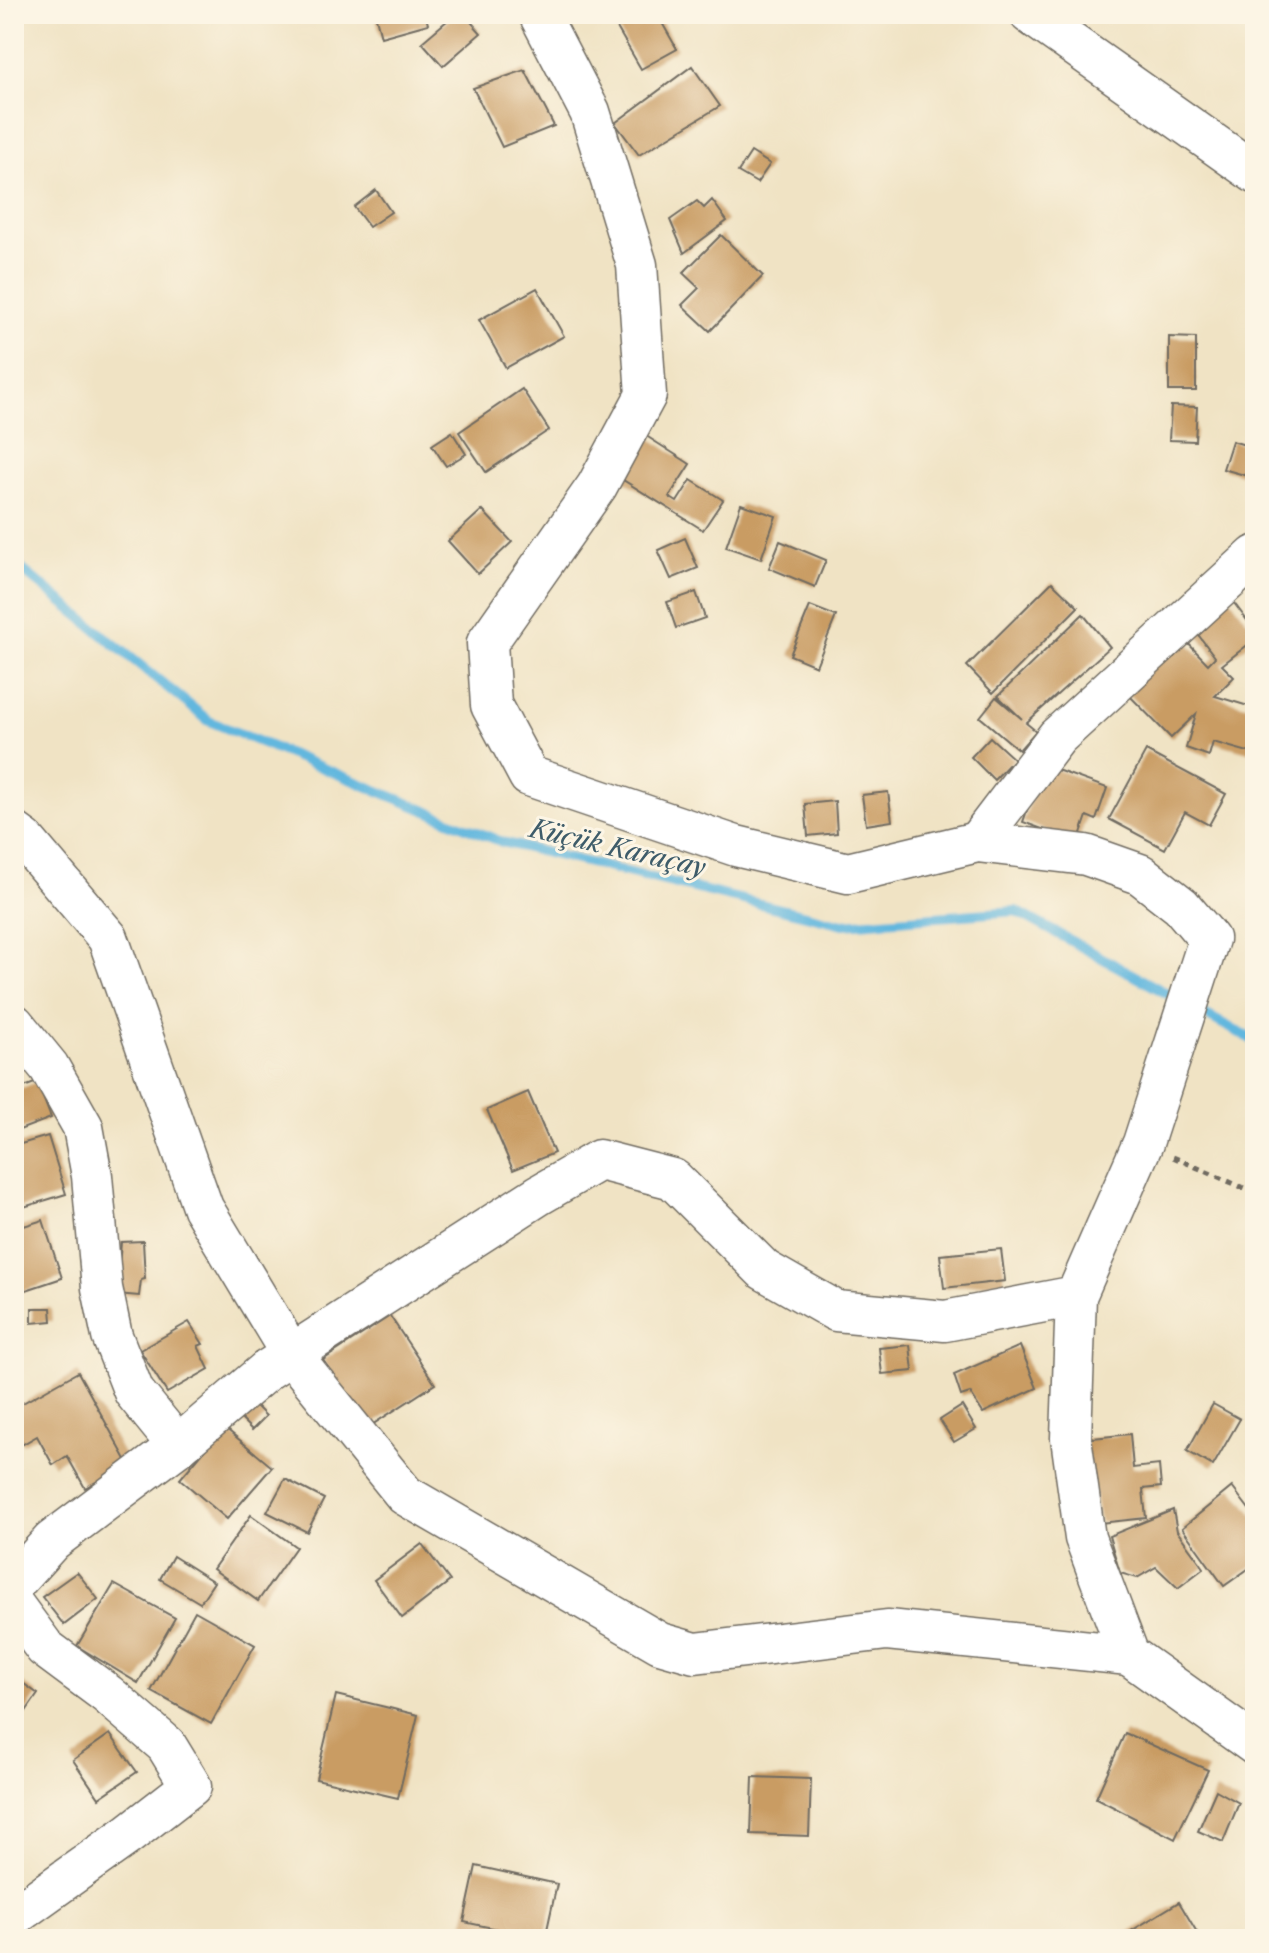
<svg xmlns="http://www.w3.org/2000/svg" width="1269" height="1953" font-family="'Libre Caslon Text',serif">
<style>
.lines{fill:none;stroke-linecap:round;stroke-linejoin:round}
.stream{stroke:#62b7de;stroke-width:10}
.building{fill:#c99c64}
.minor-casing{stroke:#706b61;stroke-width:43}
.path{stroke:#706b61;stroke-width:5;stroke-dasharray:6 6;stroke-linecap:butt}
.minor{stroke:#fff;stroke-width:40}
.labels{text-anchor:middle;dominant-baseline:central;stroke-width:6;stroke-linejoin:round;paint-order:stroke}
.water-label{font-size:26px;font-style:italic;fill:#3e5c6a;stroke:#fcf5e5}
</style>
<rect width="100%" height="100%" fill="#fcf5e5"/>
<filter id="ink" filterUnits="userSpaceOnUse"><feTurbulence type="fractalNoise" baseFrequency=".0125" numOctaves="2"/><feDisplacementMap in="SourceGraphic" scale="16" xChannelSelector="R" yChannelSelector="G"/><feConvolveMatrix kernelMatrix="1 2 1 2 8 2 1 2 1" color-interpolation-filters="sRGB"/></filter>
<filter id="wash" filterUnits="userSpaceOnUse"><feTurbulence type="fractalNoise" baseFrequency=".006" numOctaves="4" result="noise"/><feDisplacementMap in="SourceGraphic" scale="32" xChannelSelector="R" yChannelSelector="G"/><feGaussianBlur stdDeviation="1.8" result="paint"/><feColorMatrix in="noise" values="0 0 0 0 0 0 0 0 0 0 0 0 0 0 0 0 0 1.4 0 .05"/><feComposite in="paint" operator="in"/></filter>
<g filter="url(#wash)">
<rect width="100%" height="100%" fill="#f0e3c4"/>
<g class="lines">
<g class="stream">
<polyline points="14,563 209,721 502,842 843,924 1016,911 1179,1000"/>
<polyline points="1193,1008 1255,1041"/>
</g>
</g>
<g id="blocks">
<g class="building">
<polygon points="375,14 425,14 428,24 381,37"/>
<polygon points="455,14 464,14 481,33 443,66 422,42"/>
<polygon points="609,14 657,14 677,49 641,69"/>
<polygon points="692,66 720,106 639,155 615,123"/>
<polygon points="525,70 554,126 502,147 473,88"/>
<polygon points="751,152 770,164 757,183 738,172"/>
<polygon points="376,190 391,212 369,227 354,207"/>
<polygon points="712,200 727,221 684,253 670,220 697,201 704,208"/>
<polygon points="721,235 763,276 710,331 682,305 699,288 683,273"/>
<polygon points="537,288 564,336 506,368 479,320"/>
<polygon points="1169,337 1196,338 1196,391 1169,391"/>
<polygon points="522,389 549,430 486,472 459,432"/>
<polygon points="1171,406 1197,407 1195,441 1169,440"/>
<polygon points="452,432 466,454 446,466 432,445"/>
<polygon points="640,432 690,464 669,497 677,502 691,480 723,500 703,530 620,478"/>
<polygon points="1232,441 1255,448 1255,478 1223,469"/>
<polygon points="741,504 776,516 761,559 726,547"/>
<polygon points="482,510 512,542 478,574 448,541"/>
<polygon points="685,538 698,568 671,579 658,550"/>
<polygon points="780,541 826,560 815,587 769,568"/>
<polygon points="1052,582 1078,607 993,693 967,666"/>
<polygon points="696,592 705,618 676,628 667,602"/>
<polygon points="1228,595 1255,631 1255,639 1222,665 1234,677 1215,696 1255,708 1255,754 1213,742 1209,756 1186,748 1196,714 1171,738 1123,689 1179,634 1208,664 1215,657 1190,624"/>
<polygon points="810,606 836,616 816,666 790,655"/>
<polygon points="1083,614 1110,647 1026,723 1036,731 1019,750 980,717 996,697 1022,719 998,696"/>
<polygon points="990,737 1014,759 994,780 971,757"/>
<polygon points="1146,751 1226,794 1209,825 1185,812 1165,849 1109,819"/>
<polygon points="1043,765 1107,788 1096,820 1087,816 1078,842 1023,822"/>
<polygon points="888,792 892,821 866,825 862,795"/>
<polygon points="835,801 837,833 808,836 805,804"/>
<polygon points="37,1082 51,1118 14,1132 14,1091"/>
<polygon points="528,1092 554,1153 513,1170 487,1110"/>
<polygon points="48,1136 66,1194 14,1210 14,1146"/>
<polygon points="43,1220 62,1278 14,1294 14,1229"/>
<polygon points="143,1241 145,1279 141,1280 139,1296 117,1294 121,1242"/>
<polygon points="1001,1249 1005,1281 944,1288 940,1255"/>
<polygon points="32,1308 51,1308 52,1321 32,1323"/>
<polygon points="390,1316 435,1384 367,1428 323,1360"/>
<polygon points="189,1322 203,1344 198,1346 209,1369 167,1393 140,1350"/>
<polygon points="910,1345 913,1371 882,1374 879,1348"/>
<polygon points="1020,1346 1037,1388 983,1413 970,1393 961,1396 954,1375"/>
<polygon points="78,1372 129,1465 85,1488 67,1456 53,1465 37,1436 23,1444 14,1427 14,1408"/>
<polygon points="249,1399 266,1416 252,1430 235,1413"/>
<polygon points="1213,1404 1240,1419 1213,1466 1187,1451"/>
<polygon points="962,1406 976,1429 954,1442 940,1420"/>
<polygon points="224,1427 272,1467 227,1519 180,1479"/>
<polygon points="1130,1434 1133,1468 1159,1465 1161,1487 1143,1489 1146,1518 1100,1523 1084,1439"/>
<polygon points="285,1479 324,1499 307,1532 267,1512"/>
<polygon points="1232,1487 1255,1517 1255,1564 1224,1586 1182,1528"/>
<polygon points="1173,1510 1177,1531 1204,1568 1178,1588 1156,1567 1137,1578 1120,1573 1109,1536"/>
<polygon points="251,1515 296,1547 258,1601 213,1569"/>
<polygon points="422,1544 450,1581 402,1618 374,1580"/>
<polygon points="173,1556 214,1582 200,1603 160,1579"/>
<polygon points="77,1572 98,1599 64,1625 42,1597"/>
<polygon points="114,1584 175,1618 138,1683 77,1646"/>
<polygon points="195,1611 255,1645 211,1724 151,1691"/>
<polygon points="20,1681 38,1694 22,1717 14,1712 14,1689"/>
<polygon points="336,1695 418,1715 398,1798 316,1779"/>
<polygon points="1125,1733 1208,1770 1175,1839 1096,1798"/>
<polygon points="110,1734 137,1772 99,1798 73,1760"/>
<polygon points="753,1777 811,1779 809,1836 751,1834"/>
<polygon points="1216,1790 1239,1803 1223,1842 1198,1831"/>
<polygon points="476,1866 557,1884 545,1939 464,1922"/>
<polygon points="1179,1902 1201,1939 1118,1939"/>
</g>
</g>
</g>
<g filter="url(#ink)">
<use href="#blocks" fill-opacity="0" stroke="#706b61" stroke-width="2"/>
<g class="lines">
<g class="minor-casing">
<g id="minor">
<polyline points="539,14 590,112 637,265 646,395 597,486 487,643 491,705 529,776 736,846 848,873 977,842 1086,855 1140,874 1181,906 1209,939 1143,1143 1076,1296 1071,1438 1085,1538 1129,1655 1255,1745"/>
<polyline points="1030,14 1255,173"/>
<polyline points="14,832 25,840 108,938 203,1208 291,1354 405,1495 660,1643 695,1653 887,1630 1129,1655"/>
<polyline points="977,842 1057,737 1255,556"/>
<polyline points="14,1024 49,1067 83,1127 92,1176 102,1288 112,1336 134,1392 178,1446"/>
<polyline points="14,1583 52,1541 178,1446 267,1370 539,1195 599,1160 673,1179 764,1270 836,1311 945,1321 1076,1296"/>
<polyline points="14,1606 45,1648 107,1694 166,1745 191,1786 129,1834 14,1916"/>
</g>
</g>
<polyline class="path" points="1173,1157 1255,1193"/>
<use href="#minor" class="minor"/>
</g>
</g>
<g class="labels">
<g class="water-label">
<text transform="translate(618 848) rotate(13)">Küçük Karaçay</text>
</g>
</g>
<rect width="1269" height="1953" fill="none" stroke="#fcf5e5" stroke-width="48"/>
</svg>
